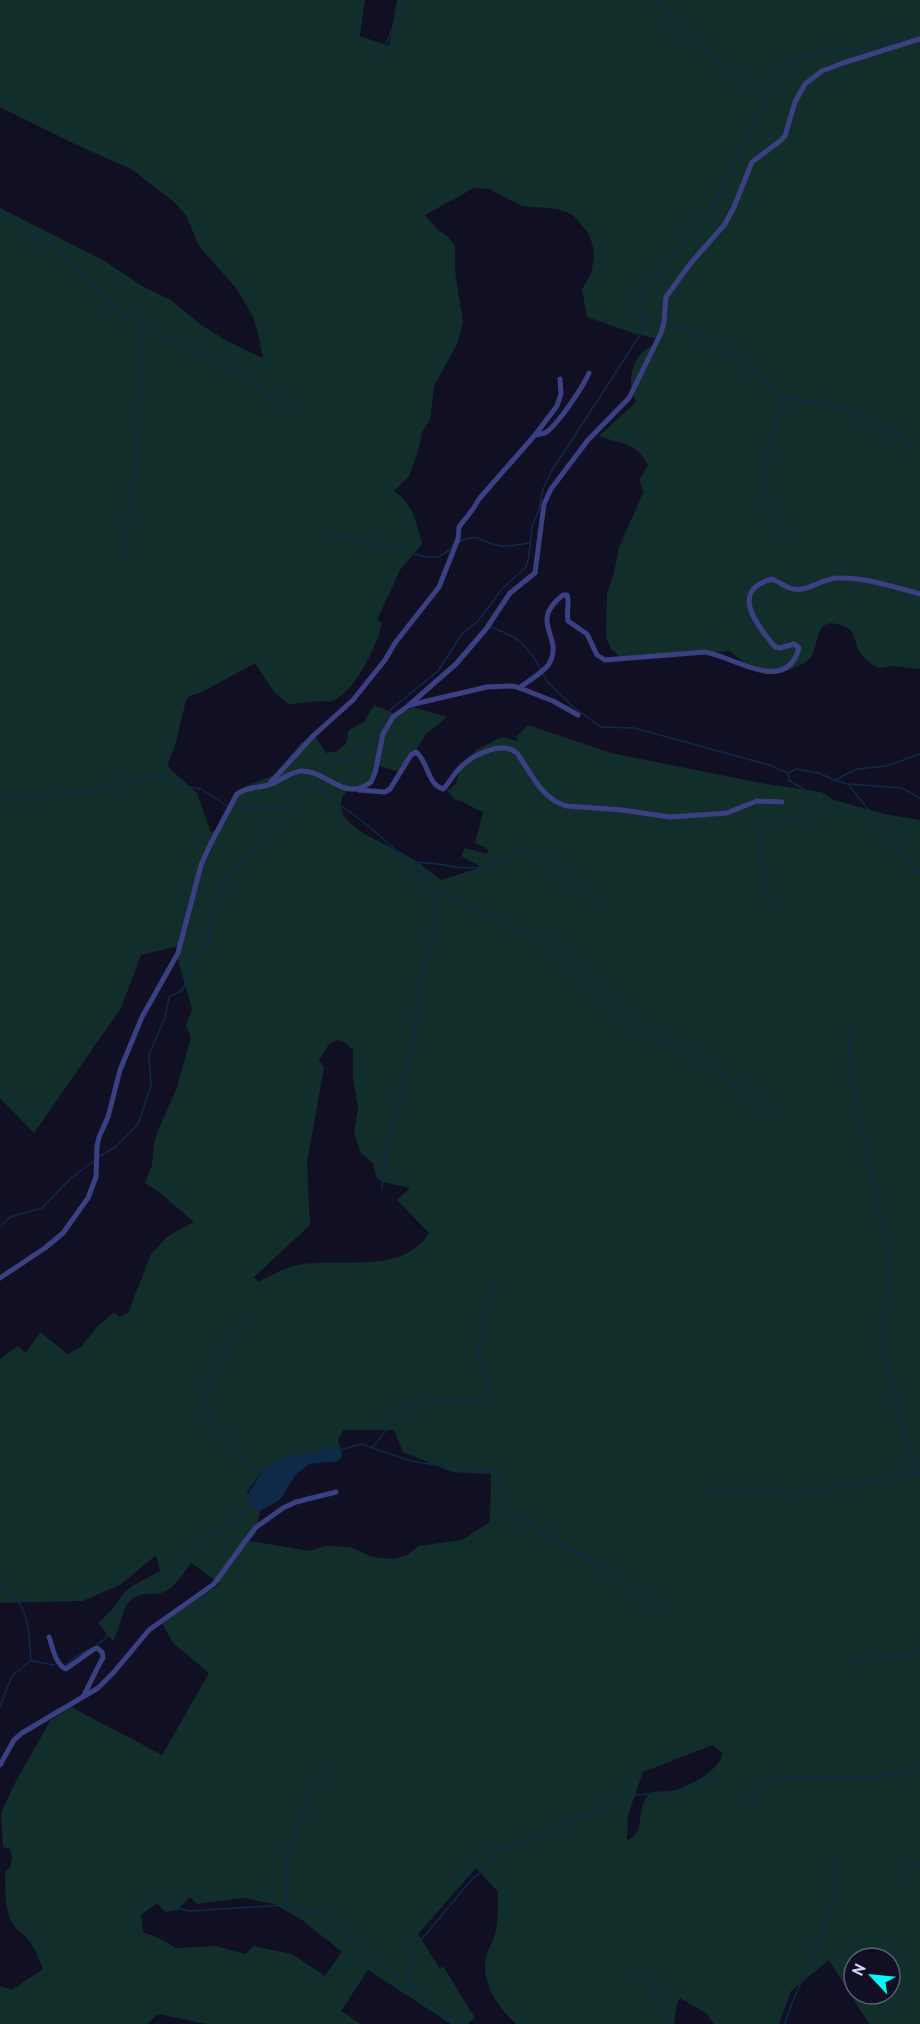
<svg xmlns="http://www.w3.org/2000/svg" width="920" height="2024" font-family="'PT Sans',sans-serif">
<style>
.green{fill:#122e2a;fill-rule:evenodd}
.water{fill:#0f2a48}
.lines{fill:none;stroke-linecap:round;stroke-linejoin:round}
.stream{stroke:#0f2a48;stroke-width:1.5}
.street{stroke:#3b4082;stroke-width:5}
</style>
<rect width="100%" height="100%" fill="#100f24"/>
<path class="green" d="M0,0H365L360,36L389,46L397,0H920V669L891,666L878,668C872,664 865,660 861,654C852,641 859,628 837,624C815,619 819,644 812,655C809,661 801,665 794,668C761,682 753,671 730,651L617,661L618,655L611,649L606,637L607,593L614,573L619,547L644,491L639,481L648,465C635,441 622,445 599,436L636,402C628,385 629,364 644,351C649,347 654,344 659,339L636,334L587,317L582,289L591,274L594,258L593,247L589,234L573,215L558,209L522,206L489,189L474,188L425,215L437,229L448,237L455,246V270L463,323L457,344L434,386L430,420L422,432L419,448L409,476L394,491C414,505 416,521 422,544L400,570L377,620L382,623C378,644 355,691 334,700C331,702 329,702 325,701C313,701 300,704 288,704L274,692L255,663L204,691L188,697L186,700L175,746L168,763L169,768L197,793L211,833L216,830L242,788L274,775L302,742L315,736L326,753L337,751L346,744L349,730L364,722L374,705L398,715L413,707L447,717L426,734L402,773L379,766L378,772L372,783C359,786 341,788 341,805C341,829 386,843 404,854C417,861 429,871 441,880L482,867L461,856L465,848L487,854L489,850L475,843L483,812C473,808 464,801 454,799L447,791L456,784L461,765L476,750L502,737L518,741L516,737L528,725L611,753L761,783L821,792L834,800L885,814L920,820V2024H869L829,1960L791,1991L779,2024H714L706,2013L680,1998L677,2003L674,2024H516C499,2009 480,1981 486,1957C488,1950 492,1943 495,1935C498,1921 498,1907 498,1892L476,1868L418,1934L440,1969L443,1966L475,2018L468,2024H451L368,1970L341,2011L361,2024H207L158,2014L147,2024H0V1986L12,1990L43,1969C38,1955 33,1943 22,1933C18,1929 17,1931 15,1927C3,1910 6,1890 5,1871L10,1868L12,1858L10,1849L3,1847L1,1813L15,1783L50,1721L71,1707L162,1755L209,1673L173,1643L163,1625L164,1621L220,1584L191,1563C183,1573 175,1589 161,1593C152,1595 141,1592 133,1598C120,1609 121,1629 113,1641L98,1623L111,1611L125,1592L132,1586L160,1571L156,1555L120,1585L82,1601L0,1603V1359L18,1346L26,1353L40,1332L68,1354L81,1347L97,1327L114,1312L119,1317L128,1313L151,1254L168,1236L194,1222L158,1191L145,1183L152,1165L154,1144L158,1130L176,1090L191,1038L186,1025L192,1009L177,956L182,945L141,955L121,1008L34,1133L0,1098V208L103,260L142,286L171,300L201,325L229,342L263,358L258,333L253,317L247,306L235,287L199,246L186,215L173,201L131,169L81,147L0,107ZM337,1040L346,1043L353,1050V1077L358,1108L354,1134L361,1153L373,1163L376,1177L382,1182L410,1188L397,1200L429,1233C402,1276 339,1257 297,1265C284,1268 270,1276 258,1282L254,1277L310,1225L307,1162L324,1068L319,1060L329,1044ZM343,1430H394L403,1452L452,1472L491,1474L490,1522L462,1540L419,1546L407,1555L394,1559L372,1557L350,1547L325,1546L310,1551L249,1541L256,1534L260,1511L249,1503L247,1492L264,1469L285,1458L318,1450L340,1447L338,1440ZM713,1745L722,1753C723,1768 688,1787 676,1790C668,1792 660,1791 652,1792C649,1795 646,1797 645,1800C637,1813 645,1834 627,1840L628,1815L643,1772ZM190,1897L197,1904L243,1898L274,1904L302,1920L342,1952L325,1976L292,1954L253,1946L246,1954L216,1946L176,1948L163,1940L143,1932L141,1915L157,1903L165,1912L177,1910ZM854,1958H890V1994H854Z"/>
<polygon class="water" points="340,1447 342,1455 339,1461 309,1464 296,1474 280,1500 260,1511 249,1503 246,1497 264,1469 285,1458 318,1450"/>
<g class="lines">
<g class="stream">
<polyline points="656,0 681,31 716,60 767,96"/>
<polyline points="382,54 404,0"/>
<polyline points="0,209 68,259 82,272 109,304 170,341 212,357 235,371 295,412"/>
<polyline points="642,318 661,321"/>
<path d="M665,322C690,328 724,351 746,366C759,376 771,390 786,397C795,402 808,400 818,402C852,411 886,425 913,448"/>
<path d="M787,399C775,428 760,464 766,496C769,513 780,528 789,543"/>
<polyline points="331,530 351,539 427,557 438,557 451,549"/>
<path d="M459,542C477,532 480,541 496,545C506,548 519,544 530,543"/>
<polyline points="122,563 134,478 138,429 140,323"/>
<path d="M489,626C517,637 527,643 541,670"/>
<path d="M543,674L546,680L572,706L601,727L634,728L769,765L788,773L789,780L813,795L818,805C810,833 766,804 761,840C758,859 765,882 770,900"/>
<polyline points="789,773 796,769 819,773 834,780 847,784 902,788 920,798"/>
<path d="M320,774L325,765L337,759L347,760L365,749L390,710L438,671L462,634L478,621L503,588L526,567L529,556L532,526L539,510L543,489L551,472L640,335L643,327L639,302L644,292C669,260 697,229 719,194C738,162 748,126 769,96C776,84 783,66 796,59C816,49 837,53 858,50C879,46 900,40 920,32"/>
<polyline points="835,780 857,769 886,766 920,754"/>
<polyline points="316,784 319,789 366,824 427,877 436,891 546,943 585,977 621,1015 635,1027 649,1035 690,1049 779,1119"/>
<polyline points="848,784 920,875"/>
<polyline points="0,798 84,792 160,775 185,786 201,789 228,807"/>
<polyline points="233,808 242,806 281,809"/>
<path d="M412,863C433,860 448,868 469,868C491,868 508,857 528,850L537,855L603,903"/>
<polyline points="848,1026 853,1086 887,1246 889,1260 883,1347 915,1472"/>
<polyline points="99,1157 115,1147 138,1124 151,1086 149,1055 165,1017 169,997 183,990 195,951 198,948 204,947 209,939 210,916 227,878 232,872 245,862 282,810 295,796 316,784 317,778"/>
<polyline points="382,1189 386,1151 413,1048 419,992 426,955 435,930 436,892"/>
<polyline points="0,1227 10,1217 42,1208 71,1178 95,1160"/>
<path d="M242,1324C232,1343 210,1375 205,1395C199,1417 246,1461 262,1476"/>
<path d="M373,1447L402,1410C429,1392 460,1410 485,1395C495,1380 479,1367 479,1351C480,1328 490,1304 497,1282"/>
<path d="M340,1450L361,1444L411,1461L454,1468L496,1471C502,1483 498,1497 507,1508L546,1535L609,1572L675,1616"/>
<polyline points="701,1490 721,1492 803,1494 915,1472 920,1474"/>
<path d="M0,1586C31,1603 28,1630 31,1661"/>
<path d="M97,1645C118,1631 111,1614 124,1599C137,1584 158,1583 173,1573C185,1565 188,1550 199,1541C208,1534 217,1531 227,1526C236,1522 244,1511 251,1505"/>
<polyline points="32,1661 54,1665"/>
<polyline points="849,1661 899,1656 920,1650"/>
<polyline points="65,1666 74,1658 88,1650"/>
<polyline points="0,1706 12,1676 30,1661"/>
<path d="M749,1808L762,1788L776,1777C824,1777 873,1781 920,1770"/>
<polyline points="900,1876 920,1862"/>
<path d="M144,1890C159,1901 172,1909 190,1911L286,1905L322,1914L335,1924L365,1954L405,1981L427,2002L443,2016L466,2024"/>
<polyline points="286,1905 286,1856 312,1793 320,1785 328,1769"/>
<polyline points="631,1967 648,1978 654,1988 669,2024"/>
<polyline points="405,1981 416,1946 473,1878 480,1873 494,1853 585,1817 616,1801 636,1795 680,1791 716,1778"/>
<path d="M785,2024C790,2003 800,1987 808,1967C823,1933 838,1897 836,1859"/>
</g>
<g class="street">
<path d="M535,435C537,435 544,433 545,433C557,426 583,387 589,373"/>
<path d="M519,688C528,681 543,673 549,664C565,636 527,623 563,595H567C570,602 566,612 568,621L587,634L597,655L605,660L705,652C733,656 786,696 799,648L794,644L780,648L775,647C758,626 728,591 772,579C780,582 786,588 793,589C808,592 823,578 838,578C865,577 894,587 920,594"/>
<polyline points="410,705 487,687 511,686 517,687 553,701 578,715"/>
<polyline points="271,782 313,736 353,700 385,660 395,643 439,587 458,539 459,527 473,509 479,499 535,435 557,406 561,394 560,379"/>
<path d="M359,790L385,792L390,789L411,755L416,752C428,761 427,784 443,789C449,784 452,776 458,770C470,756 501,740 517,753C531,773 542,800 567,806L622,810L670,817L727,813L757,801L782,802"/>
<path d="M0,1278L45,1248L63,1233L88,1198L96,1177L97,1146L99,1137L108,1117L120,1070L142,1017L178,953L201,865L211,843L237,794C246,787 258,788 268,785C280,782 290,771 302,771C328,771 344,803 371,782L375,773L383,734L393,717L408,706L456,664L486,629L510,593L535,573L544,504L551,489L588,440L629,398L661,333L664,322L666,297L690,264L725,224L734,207L752,162L780,141L785,136L795,102L805,84L822,71L843,63L920,39"/>
<path d="M49,1637C53,1648 55,1664 66,1669L94,1649L97,1648L102,1652L103,1658L100,1663L83,1697"/>
<polyline points="0,1765 14,1740 22,1733 98,1688 114,1672 149,1630 214,1584 255,1528 283,1508 296,1502 336,1492"/>
</g>
</g>
<g transform="translate(872 1976) rotate(296)"><circle r="28" fill="#100f24" stroke="#5e5d7b" stroke-width="1.5"/>
<path d="M0-4.5L10 22L0 15L-10 22Z" fill="#05f8f7"/>
<text y="-9" font-size="16" font-weight="bold" text-anchor="middle" fill="#d3d3fe">N</text>
</g>
</svg>
